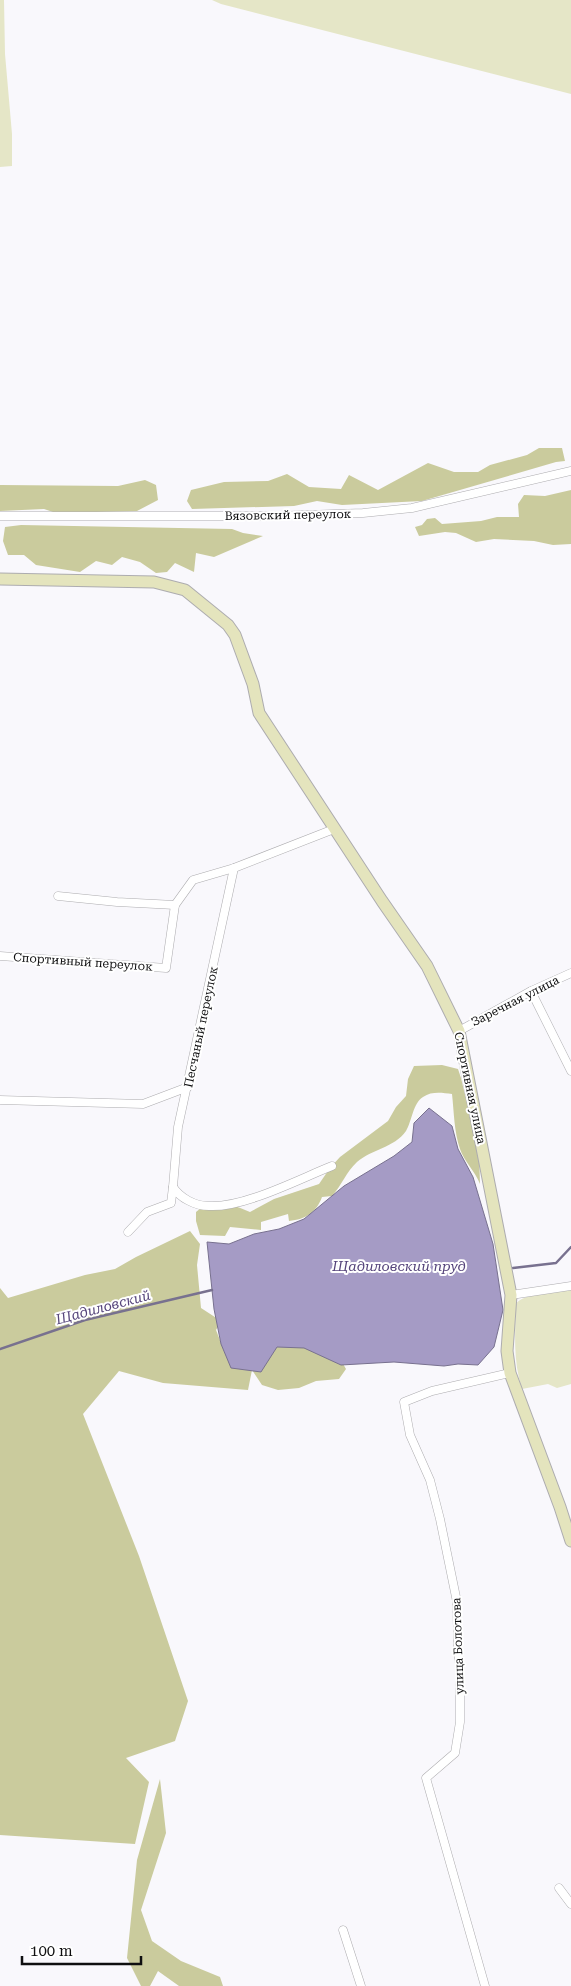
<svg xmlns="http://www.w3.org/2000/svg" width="571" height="1986" font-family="'Roboto Serif',serif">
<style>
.green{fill:#e5e6c7}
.forest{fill:#cacb9d}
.water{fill:#a59bc5;stroke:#78718f}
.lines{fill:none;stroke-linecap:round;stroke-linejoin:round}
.stream{stroke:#78718f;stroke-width:2.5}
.street-casing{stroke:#adacaf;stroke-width:9}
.secondary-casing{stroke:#adacaf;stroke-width:13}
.street{stroke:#fff;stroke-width:8}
.secondary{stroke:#e4e4bd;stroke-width:11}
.labels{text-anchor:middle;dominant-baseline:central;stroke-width:4;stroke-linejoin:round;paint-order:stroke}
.street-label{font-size:12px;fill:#0f0f10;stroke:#fff}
.water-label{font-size:14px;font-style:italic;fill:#55447b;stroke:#fff}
</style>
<rect width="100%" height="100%" fill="#f9f8fc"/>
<g class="green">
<polygon points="0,0 4,0 5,54 12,134 12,166 0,167"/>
<polygon points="212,0 571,0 571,94 221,4"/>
<path d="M571,1290V1384L557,1388L548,1384L522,1389C513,1361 515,1333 516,1304C523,1293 557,1292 571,1290Z"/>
</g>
<g class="forest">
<polygon points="539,448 562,448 565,461 556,462 422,501 342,505 317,501 294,506 192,509 187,501 191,490 224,482 268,481 287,474 309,487 341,489 349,475 378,490 428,463 454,472 478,472 490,465 527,455"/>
<polygon points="145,480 156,485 158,500 137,511 56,513 44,509 0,511 0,485 118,486"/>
<polygon points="571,490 571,544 553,545 534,541 494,539 476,542 456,533 445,532 419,536 415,527 422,525 427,519 435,518 442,524 481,521 497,517 519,517 518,504 524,495 545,496"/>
<polygon points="21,525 232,529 243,533 263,536 214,557 196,553 194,572 175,563 167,572 156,573 140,562 122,557 112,565 96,561 80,572 36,565 24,555 8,555 3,541 5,527"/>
<path d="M442,1065L458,1069L461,1078L479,1154L480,1184C475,1171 464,1161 460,1149C454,1132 454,1112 452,1094C442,1093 432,1091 423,1097C413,1103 412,1121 406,1131C394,1148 372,1149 357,1162C346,1172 342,1185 332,1196L322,1197C316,1213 306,1219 289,1221L288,1214L261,1222V1230L230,1227L225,1236L200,1235L196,1221V1212C214,1196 230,1204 250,1212L274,1199L319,1184L330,1168L340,1157L388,1121L396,1107L406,1096L408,1079L414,1066Z"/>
<polygon points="190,1231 200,1244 197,1265 201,1308 221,1321 216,1330 225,1353 263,1344 334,1348 346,1369 339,1379 316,1381 299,1388 278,1390 262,1385 252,1370 248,1390 163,1383 119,1371 83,1414 139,1556 188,1701 175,1741 126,1758 149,1782 135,1844 0,1835 0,1288 8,1298 85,1275 115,1269 136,1257"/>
<polygon points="160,1779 166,1833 141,1910 152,1941 181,1961 220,1977 223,1986 179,1986 158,1971 150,1986 141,1986 127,1958 137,1860"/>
</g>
<polygon class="water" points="429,1108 452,1126 458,1149 473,1177 493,1244 503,1310 494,1347 478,1365 458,1364 444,1366 394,1362 341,1365 304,1348 277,1347 261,1372 231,1368 221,1344 214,1309 207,1242 229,1244 254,1234 279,1229 304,1219 344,1186 394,1156 412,1142 414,1123"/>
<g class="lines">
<g class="stream">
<polyline points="513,1268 556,1263 571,1247"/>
<polyline points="0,1349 85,1320 212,1290"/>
</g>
<g class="street-casing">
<g id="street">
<polyline points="0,516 276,516 363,513 412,508 571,471"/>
<polyline points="58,896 117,902 175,905"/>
<polyline points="0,956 166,968 175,905 193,880 234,868 334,829"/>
<polyline points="531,991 571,1071"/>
<polyline points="459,1031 531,991 571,973"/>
<polyline points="0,1100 143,1104 188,1087"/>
<polyline points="173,1187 178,1127 234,868"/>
<path d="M128,1232L147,1212L171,1203L173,1187C180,1198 195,1206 209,1206C244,1208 299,1179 332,1166"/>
<polyline points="511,1295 571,1286"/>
<polyline points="559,1888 571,1904"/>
<polyline points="343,1930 361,1986"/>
<polyline points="485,1986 426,1778 455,1753 460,1722 460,1667 458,1651 457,1602 440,1519 430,1480 410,1435 404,1402 432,1391 510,1373"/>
</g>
</g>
<g class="secondary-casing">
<polyline id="secondary" points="0,579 154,582 185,590 228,625 235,635 253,684 259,713 382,901 427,966 459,1031 511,1295 507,1351 510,1373 560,1507 571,1541"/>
</g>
<use href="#street" class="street"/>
<use href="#secondary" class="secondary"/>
</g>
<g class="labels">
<g class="street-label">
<text transform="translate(288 515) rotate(-1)">Вязовский переулок</text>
<text transform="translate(83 962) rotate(4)">Спортивный переулок</text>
<text transform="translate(515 1001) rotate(-27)">Заречная улица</text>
<text transform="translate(201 1027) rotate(-78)">Песчаный переулок</text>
<text transform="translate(470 1088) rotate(78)">Спортивная улица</text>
<text transform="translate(458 1646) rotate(-92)">улица Болотова</text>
</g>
<g class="water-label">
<text x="399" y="1266">Щадиловский пруд</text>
<text transform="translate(103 1307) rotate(-15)">Щадиловский</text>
</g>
</g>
<path d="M22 1956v8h119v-8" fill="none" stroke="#0f0f10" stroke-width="2.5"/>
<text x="30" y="1956" font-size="15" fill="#0f0f10" stroke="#ffffff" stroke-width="4" paint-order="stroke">100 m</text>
</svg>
